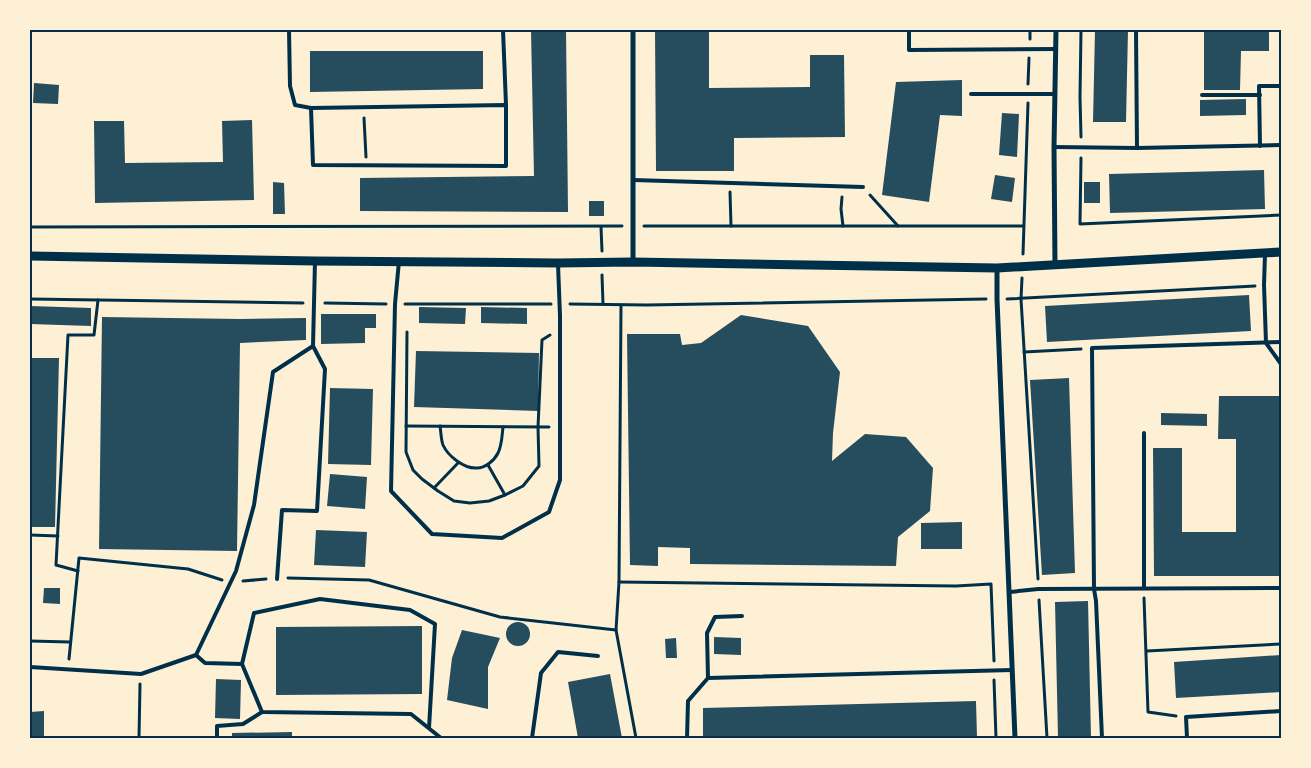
<svg xmlns="http://www.w3.org/2000/svg" width="1311" height="768" font-family="'PT Sans Narrow',sans-serif">
<style>
.building{fill:#264d5e}
.lines{fill:none;stroke-linecap:round;stroke-linejoin:round}
.path{stroke:#003049;stroke-width:3}
.service{stroke:#003049;stroke-width:4}
.minor{stroke:#003049;stroke-width:5}
.tertiary{stroke:#003049;stroke-width:9}
.neatline{fill:none;stroke:#003049;stroke-width:2}
</style>
<rect width="100%" height="100%" fill="#fdf0d5"/>
<g class="building">
<polygon points="531,30 566,30 568,212 360,211 360,178 534,176"/>
<polygon points="655,30 709,30 709,88 810,87 810,55 844,55 845,137 734,138 734,171 656,171"/>
<polygon points="1095,30 1128,30 1126,122 1093,122"/>
<polygon points="1204,30 1269,30 1269,51 1241,51 1240,90 1204,90"/>
<polygon points="310,51 483,51 483,89 310,92"/>
<polygon points="962,80 962,116 940,115 929,202 882,195 896,82"/>
<polygon points="34,83 59,85 58,104 33,103"/>
<polygon points="1246,99 1246,115 1200,116 1200,100"/>
<polygon points="1002,113 1019,114 1017,157 999,155"/>
<polygon points="252,120 254,200 95,203 94,121 124,121 125,163 223,162 222,121"/>
<polygon points="1264,170 1265,209 1110,213 1109,174"/>
<polygon points="995,175 1015,178 1012,202 991,199"/>
<polygon points="273,182 284,183 285,214 273,214"/>
<rect x="1084" y="182" width="16" height="21"/>
<rect x="589" y="201" width="15" height="15"/>
<polygon points="1249,295 1251,331 1047,342 1045,306"/>
<polygon points="30,306 91,308 91,326 30,324"/>
<polygon points="419,307 466,308 465,324 419,323"/>
<polygon points="481,307 527,308 527,324 481,323"/>
<polygon points="321,314 376,314 376,328 365,328 365,343 321,344"/>
<polygon points="741,315 808,326 840,372 833,433 832,461 865,434 906,437 933,468 930,511 898,537 896,566 690,564 690,548 658,547 658,566 630,565 627,334 680,334 682,345 701,343"/>
<polygon points="102,317 240,319 306,318 306,340 240,343 237,551 99,549"/>
<polygon points="416,351 539,353 538,411 414,407"/>
<polygon points="30,358 59,358 55,527 30,527"/>
<polygon points="1069,378 1075,573 1042,575 1030,380"/>
<polygon points="330,388 373,389 371,465 328,464"/>
<polygon points="1219,396 1281,396 1281,576 1154,576 1153,448 1182,448 1182,532 1236,532 1236,439 1218,439"/>
<polygon points="1161,413 1207,414 1207,426 1161,425"/>
<polygon points="330,474 367,477 365,509 327,506"/>
<polygon points="962,522 962,549 921,549 921,523"/>
<polygon points="316,530 367,532 365,567 314,565"/>
<polygon points="44,588 60,588 60,604 43,603"/>
<polygon points="1088,601 1091,738 1058,738 1055,602"/>
<circle cx="518" cy="634" r="12"/>
<polygon points="422,626 422,694 276,695 276,627"/>
<polygon points="462,630 500,638 488,667 488,709 447,700 452,658"/>
<polygon points="714,637 741,638 741,655 714,654"/>
<polygon points="676,638 677,658 666,658 665,639"/>
<polygon points="1281,655 1281,692 1176,698 1174,662"/>
<polygon points="610,674 622,738 578,738 568,682"/>
<polygon points="216,679 241,680 240,719 215,718"/>
<polygon points="976,701 977,738 703,738 703,708"/>
<polygon points="44,711 44,738 30,738 30,712"/>
<polygon points="292,732 292,738 232,738 232,733"/>
</g>
<g class="lines">
<g class="path">
<polyline points="1030,39 1030,30"/>
<polyline points="1028,84 1029,58"/>
<polyline points="364,118 366,157"/>
<polyline points="1081,137 1080,97 1081,30"/>
<polyline points="1081,158 1080,224 1281,215"/>
<polyline points="730,192 731,226"/>
<polyline points="870,195 898,226"/>
<polyline points="842,197 841,209 843,226"/>
<polyline points="644,226 1023,226"/>
<polyline points="30,227 622,226"/>
<polyline points="601,227 602,251"/>
<polyline points="1023,254 1028,103"/>
<polyline points="602,275 603,304"/>
<polyline points="1022,278 1021,299 1038,579"/>
<polyline points="30,299 303,303"/>
<polyline points="1007,299 1255,286"/>
<polyline points="325,303 386,304"/>
<polyline points="405,304 551,304"/>
<polyline points="570,304 647,305 986,299"/>
<polyline points="621,305 619,582 616,630 636,738"/>
<polyline points="407,332 406,452 413,470 422,479 438,491 454,501 470,503 489,501 505,495 523,486 539,466 538,427 542,340 550,335"/>
<polyline points="1024,352 1081,349"/>
<polyline points="406,426 549,427"/>
<path d="M440,426C441,432 441,440 443,445C448,456 464,469 477,468C485,468 494,461 498,453C502,445 502,435 503,427"/>
<polyline points="488,465 505,495"/>
<polyline points="434,488 458,463"/>
<polyline points="30,535 58,536"/>
<polyline points="78,571 56,565 68,335 94,335 98,300"/>
<polyline points="288,578 369,580 500,617 616,630"/>
<polyline points="243,581 266,579"/>
<polyline points="619,582 956,586 991,584 994,661"/>
<polyline points="1144,598 1148,712 1176,716"/>
<polyline points="1039,600 1047,738"/>
<polyline points="30,641 70,642"/>
<polyline points="1147,651 1281,644"/>
<polyline points="69,659 79,558 188,569 222,580"/>
<polyline points="994,680 996,738"/>
<polyline points="139,738 140,684"/>
</g>
<g class="service">
<polyline points="289,30 290,86 295,105 311,108 506,105 506,166 313,165 311,108"/>
<polyline points="503,30 506,105"/>
<polyline points="909,30 909,50 1056,49"/>
<polyline points="1136,30 1137,148"/>
<polyline points="971,94 1055,94"/>
<polyline points="1202,95 1260,95"/>
<polyline points="1260,146 1259,86 1281,86"/>
<polyline points="1054,147 1137,148 1281,145"/>
<polyline points="633,180 863,187"/>
<polyline points="1265,254 1264,285 1266,343 1281,364"/>
<polyline points="399,261 395,304 391,491 432,534 502,538 549,512 560,480 560,316 558,264"/>
<polyline points="1144,433 1144,588"/>
<polyline points="277,579 282,510 317,511 325,369 313,346"/>
<polyline points="1010,592 1038,589 1281,588"/>
<polyline points="196,655 205,663 242,664"/>
<polyline points="30,667 141,674 196,655 236,571 254,505 273,372 313,346 315,261"/>
<polyline points="708,678 707,633 715,617 742,616"/>
<polyline points="429,728 435,624 410,610 320,599 254,613 242,664 262,712 411,714 441,738"/>
<polyline points="217,738 217,726 243,724 262,712"/>
<polyline points="532,738 541,673 558,652 598,656"/>
<polyline points="687,738 688,701 708,678 1012,670"/>
<polyline points="1102,738 1096,601 1094,589 1092,348 1281,342"/>
<polyline points="1187,738 1186,717 1281,711"/>
</g>
<g class="minor">
<polyline points="633,262 633,30"/>
<polyline points="1055,265 1054,147 1056,30"/>
<polyline points="997,268 997,299 1015,738"/>
</g>
<polyline class="tertiary" points="30,256 315,261 558,263 633,262 997,268 1281,252"/>
</g>
<rect width="1311" height="768" fill="none" stroke="#fdf0d5" stroke-width="62"/>
<rect x="31" y="31" width="1249" height="706" class="neatline"/>
</svg>
